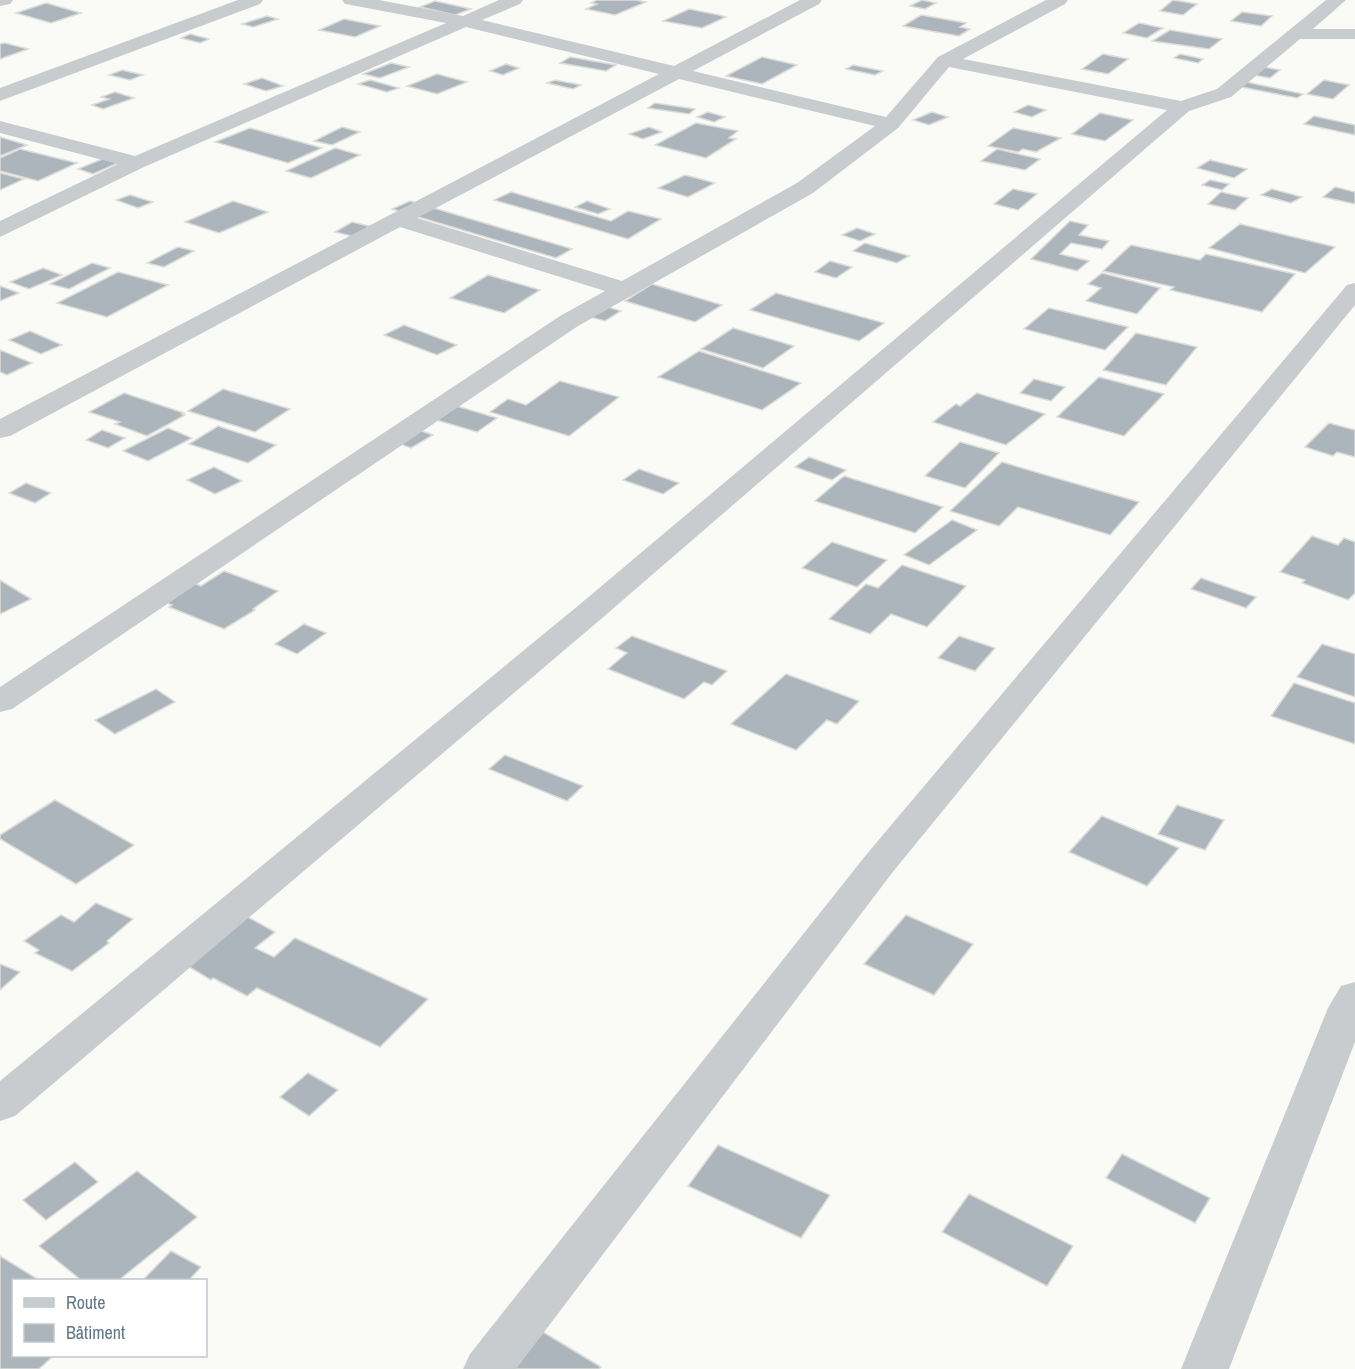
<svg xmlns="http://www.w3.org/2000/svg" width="1355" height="1369" font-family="'Archivo Narrow',sans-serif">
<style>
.building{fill:#abb5bb;stroke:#dcdcd9;stroke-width:1.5}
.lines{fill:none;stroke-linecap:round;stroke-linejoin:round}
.minor{fill:#c8cccf;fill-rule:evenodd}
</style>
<rect width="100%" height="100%" fill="#fafaf7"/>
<g class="building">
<polygon points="597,0 635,0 646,2 615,15 586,9 597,4 591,3"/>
<polygon points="922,0 936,3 925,9 910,6"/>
<polygon points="1173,0 1197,4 1183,15 1160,11"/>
<polygon points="435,1 471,9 455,15 420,7"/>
<polygon points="46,3 81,13 51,23 16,13"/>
<polygon points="689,9 719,15 726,17 702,28 663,21"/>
<polygon points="1242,12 1272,16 1261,26 1231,21"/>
<polygon points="921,15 966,23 960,27 970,29 959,36 903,26"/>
<polygon points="267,16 278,19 253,27 242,24"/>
<polygon points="344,19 380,26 355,37 319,30"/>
<polygon points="1139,23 1163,28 1147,38 1123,33"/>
<polygon points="1170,30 1222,39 1209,49 1152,41"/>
<polygon points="190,34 209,39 200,43 181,38"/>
<polygon points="5,43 28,49 0,59 0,44"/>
<polygon points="1103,54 1128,59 1108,74 1082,69"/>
<polygon points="1180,54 1203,59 1198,63 1174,58"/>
<polygon points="570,57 616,65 606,71 560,63"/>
<polygon points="762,57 797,65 762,84 726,76"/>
<polygon points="391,63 409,67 380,78 363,74"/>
<polygon points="506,64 519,68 503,75 490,71"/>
<polygon points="853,65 883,71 875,75 846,69"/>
<polygon points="1264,67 1280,70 1270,78 1254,75"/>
<polygon points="122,70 143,75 130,80 109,75"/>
<polygon points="437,74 467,82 437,94 407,86"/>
<polygon points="262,78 283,86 266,91 244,84"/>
<polygon points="370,80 399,88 387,92 358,84"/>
<polygon points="555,80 581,85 573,89 547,83"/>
<polygon points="1324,80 1349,85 1333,99 1307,94"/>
<polygon points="1242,81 1303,94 1297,98 1236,86"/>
<polygon points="115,92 134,98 103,109 92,105 109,99 101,97"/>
<polygon points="655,103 695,109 689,114 648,108"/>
<polygon points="1028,105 1046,110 1032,117 1014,112"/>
<polygon points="708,112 725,117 714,122 697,117"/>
<polygon points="932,112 948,117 929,125 913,120"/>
<polygon points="1100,113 1133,120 1105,141 1072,134"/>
<polygon points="1314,116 1355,125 1355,135 1304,124"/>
<polygon points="696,123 738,131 729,138 736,139 706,158 655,145"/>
<polygon points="342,127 360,132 332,145 314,141"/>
<polygon points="649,127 662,132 643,139 629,134"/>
<polygon points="250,128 322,148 288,163 215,142"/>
<polygon points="1013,128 1043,134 1061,138 1036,152 1023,149 1018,152 988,146"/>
<polygon points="0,137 27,145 0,156"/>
<polygon points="335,148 360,155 311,178 286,171"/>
<polygon points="20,149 77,163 38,181 0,171 0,158"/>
<polygon points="997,149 1040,159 1025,170 981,161"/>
<polygon points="112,155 127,159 93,174 78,169"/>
<polygon points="1210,160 1247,169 1234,178 1197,168"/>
<polygon points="0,173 24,179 0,190"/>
<polygon points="685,175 715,183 688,197 658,188"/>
<polygon points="1210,180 1229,184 1222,190 1202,185"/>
<polygon points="1335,187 1355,192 1355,204 1323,197"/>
<polygon points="1013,189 1037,194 1018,210 994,204"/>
<polygon points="1272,189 1302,197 1291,203 1261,195"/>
<polygon points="511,192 611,221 628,211 661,219 628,239 494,200"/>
<polygon points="1221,192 1248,198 1235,210 1208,204"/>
<polygon points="130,195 153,202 138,208 116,200"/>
<polygon points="233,201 268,212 219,233 185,222"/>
<polygon points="410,201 572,249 556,258 392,209"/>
<polygon points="587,201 610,209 598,214 575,207"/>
<polygon points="1070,221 1088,225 1079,235 1109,241 1102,249 1071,243 1060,254 1089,261 1077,271 1031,259"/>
<polygon points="352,222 385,230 368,240 335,232"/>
<polygon points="1240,224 1335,247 1305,273 1209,248"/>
<polygon points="857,228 875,234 860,241 842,235"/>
<polygon points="865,243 909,256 897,263 853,251"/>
<polygon points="1131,245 1200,260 1206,254 1295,274 1262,312 1170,290 1174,287 1103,271"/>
<polygon points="178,247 194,251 164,267 147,263"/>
<polygon points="830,261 852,267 836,278 815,272"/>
<polygon points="92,263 110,268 69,289 50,284"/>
<polygon points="43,268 62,275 29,289 10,282"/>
<polygon points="118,272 168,285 107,317 57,303"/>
<polygon points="1102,273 1160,288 1137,314 1086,301 1101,288 1088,284"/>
<polygon points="488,275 540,290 504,313 450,298"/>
<polygon points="652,284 722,305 695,322 625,301"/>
<polygon points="0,286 19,293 0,301"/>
<polygon points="776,293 884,323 859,341 750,310"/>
<polygon points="595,303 621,311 605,321 579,314"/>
<polygon points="1049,308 1128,327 1105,350 1024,329"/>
<polygon points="404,325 457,345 437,355 384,335"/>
<polygon points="733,328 794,346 763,368 701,349"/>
<polygon points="30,331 62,345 41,354 9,340"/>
<polygon points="1136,333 1197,347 1166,385 1103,370"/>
<polygon points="0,350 32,363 7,375 0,372"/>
<polygon points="699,351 801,383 762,410 658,377"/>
<polygon points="1099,377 1164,394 1124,436 1057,417"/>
<polygon points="1034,379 1065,387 1051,401 1020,393"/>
<polygon points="560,381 619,397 569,436 490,412 508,399 526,405"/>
<polygon points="223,389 290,409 255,432 188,411"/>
<polygon points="124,393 184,413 182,414 185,415 147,436 115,424 120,422 89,412"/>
<polygon points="977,393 1045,414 1006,445 933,422 956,404 960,406"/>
<polygon points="453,405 497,418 477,432 433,419"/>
<polygon points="1329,423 1355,430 1355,457 1337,452 1333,456 1305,447"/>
<polygon points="405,425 433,435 411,448 384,438"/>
<polygon points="218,426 276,445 248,463 189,444"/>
<polygon points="168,428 192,438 148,461 123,451"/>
<polygon points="102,430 125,438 108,448 86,440"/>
<polygon points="960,442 999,453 965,488 925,476"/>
<polygon points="809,457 846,470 832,480 795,467"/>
<polygon points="1002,462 1049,476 1139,502 1110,535 1018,507 999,526 950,511"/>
<polygon points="214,467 242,481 215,494 187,480"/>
<polygon points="639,469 679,483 663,494 623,480"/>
<polygon points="844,476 943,507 915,533 815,501"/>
<polygon points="26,483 51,493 35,503 9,493"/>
<polygon points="952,520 977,530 929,565 904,555"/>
<polygon points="1312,536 1338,545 1344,538 1355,542 1355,593 1348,600 1302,583 1305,580 1280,572"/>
<polygon points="832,542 887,560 857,587 802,568"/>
<polygon points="902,565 966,586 927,627 891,614 870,634 829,619 866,584 878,588"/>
<polygon points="224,571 278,591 253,609 255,610 224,629 169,607 172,605 162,601 193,583 201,586"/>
<polygon points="1201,578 1256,597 1246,608 1191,589"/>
<polygon points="0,580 31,599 0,614"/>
<polygon points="304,624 326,633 297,654 275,644"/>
<polygon points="632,636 727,671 712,685 704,682 684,699 608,669 627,653 616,648"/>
<polygon points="959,636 995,648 975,671 938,658"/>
<polygon points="1322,644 1355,654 1355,697 1297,677"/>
<polygon points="786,674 859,701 837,724 827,720 796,750 731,724"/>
<polygon points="1294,683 1355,703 1355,744 1271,716"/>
<polygon points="156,689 175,702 115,734 95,720"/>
<polygon points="505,755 583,786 567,801 489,769"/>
<polygon points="55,800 134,845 76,884 0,839 0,835"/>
<polygon points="1177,805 1224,820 1205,850 1158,834"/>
<polygon points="1102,816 1179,848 1147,886 1069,852"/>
<polygon points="96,903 133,919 107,941 109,943 72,971 35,953 39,950 24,941 61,915 74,922"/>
<polygon points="906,915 973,944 934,995 864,964"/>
<polygon points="246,916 275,932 255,948 274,957 295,938 428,999 380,1047 257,988 247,996 213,978 211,980 186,965"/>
<polygon points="0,964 20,972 0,990"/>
<polygon points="308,1073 338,1090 309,1116 280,1097"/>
<polygon points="718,1145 830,1195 801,1238 688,1186"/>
<polygon points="1122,1154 1210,1198 1195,1223 1106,1178"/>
<polygon points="75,1162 98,1182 46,1220 23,1200"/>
<polygon points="137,1171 197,1217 119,1280 81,1280 39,1246"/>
<polygon points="969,1194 1073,1246 1047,1286 942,1232"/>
<polygon points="171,1251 201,1267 189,1280 143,1280"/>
<polygon points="0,1256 39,1280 14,1280 14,1356 53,1356 39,1369 0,1369"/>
<polygon points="543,1332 601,1367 599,1369 511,1369"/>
</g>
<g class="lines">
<g class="minor">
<polygon points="0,0 13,0 10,4 0,6"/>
<polygon points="238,0 263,0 260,4 0,101 0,88"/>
<path d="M342,0H379L463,16L499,0H523L520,4L482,20L674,66L800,0H822L819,4L693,71L886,117L938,57L1046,0H1068L1065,4L963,59L1181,101L1217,89L1326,0H1346L1313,29H1355V39H1300L1231,97L1189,111L601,619L15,1116L0,1121V1081L579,605L1167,110L949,67L898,128L813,193L578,326L12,709L0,712V687L560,316L605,291L400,227L10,436L0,438V419L659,74L466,27L144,167L0,237V221L118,164L0,133V121L135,156L446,23L351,5L345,4ZM679,79L875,126L797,183L622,281L417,218Z"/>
<polygon points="1355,283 1355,305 892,873 516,1369 463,1369 470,1354 866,855 1347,285"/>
<polygon points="1355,982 1355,1042 1229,1369 1181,1369 1328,1008 1341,986"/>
</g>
</g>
<rect x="12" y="1279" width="195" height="78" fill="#ffffff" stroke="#c1c8ce" stroke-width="1.5"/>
<rect x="24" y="1298" width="30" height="9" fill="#c8cccf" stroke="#c1c8ce" stroke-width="1.5"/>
<text x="66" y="1309" font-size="18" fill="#637684">Route</text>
<rect x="24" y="1324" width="30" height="18" fill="#abb5bb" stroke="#c1c8ce" stroke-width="1.5"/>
<text x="66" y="1339" font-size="18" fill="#637684">Bâtiment</text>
</svg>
